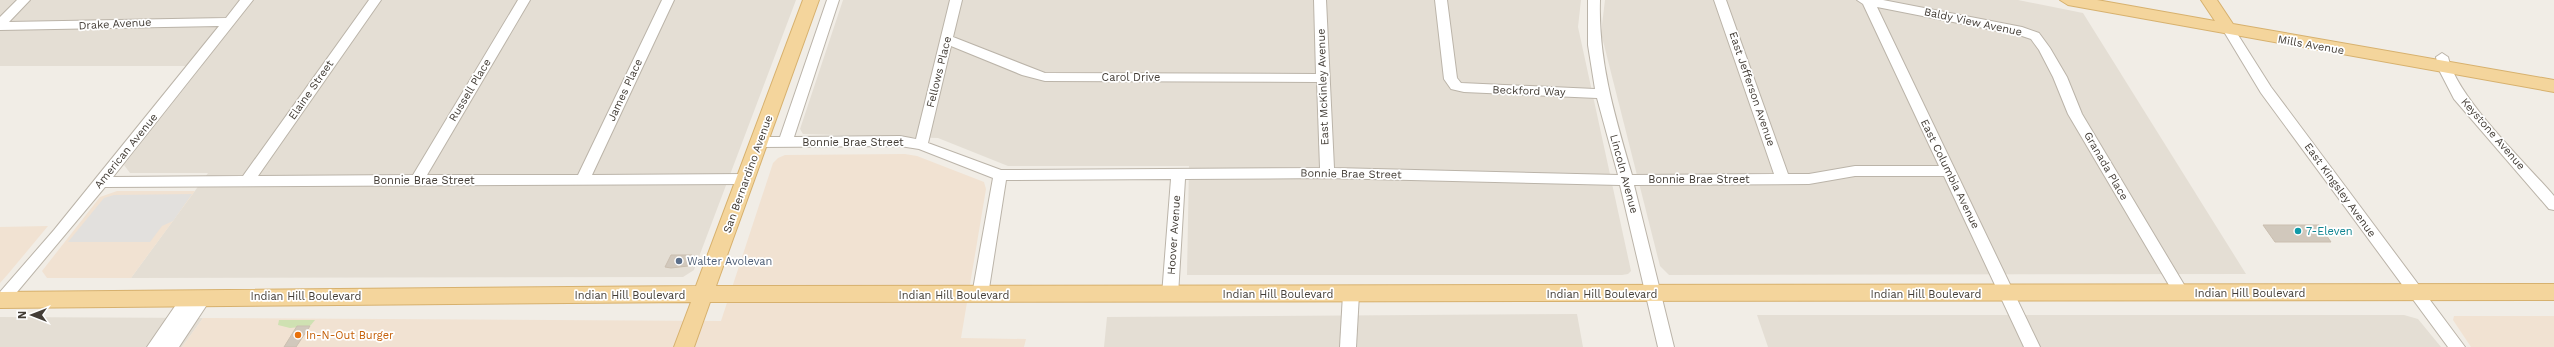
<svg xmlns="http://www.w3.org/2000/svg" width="2554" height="347" font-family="'Work Sans',sans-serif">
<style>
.residential{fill:#e4ded4}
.commercial{fill:#f1e2d2}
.green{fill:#cfe1b2}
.parking{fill:#e2e0dd}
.building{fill:#d1c8bc;stroke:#cbbfb0}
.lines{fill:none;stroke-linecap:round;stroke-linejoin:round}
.minor-casing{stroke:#bbb4a9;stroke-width:2}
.major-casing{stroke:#d7b16e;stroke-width:2}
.minor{fill:#fff;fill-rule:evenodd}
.major{fill:#f4d59c;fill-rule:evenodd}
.culture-dot{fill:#0f9aa8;stroke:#fff;stroke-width:1.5}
.service-dot{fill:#5c6f8a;stroke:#fff;stroke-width:1.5}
.food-dot{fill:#e8710a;stroke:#fff;stroke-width:1.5}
.labels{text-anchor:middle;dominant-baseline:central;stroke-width:3.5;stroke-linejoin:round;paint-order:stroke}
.street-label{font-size:11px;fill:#433d36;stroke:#fff}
.culture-label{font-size:11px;fill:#0d838f;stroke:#fff;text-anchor:start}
.service-label{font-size:11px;fill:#4e5e75;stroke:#fff;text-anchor:start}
.food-label{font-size:11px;fill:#c56008;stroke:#fff;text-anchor:start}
</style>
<rect width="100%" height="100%" fill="#f1ede6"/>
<g class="residential">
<polygon points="0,0 796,0 694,270 683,277 131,278 208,173 130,173 124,165 202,66 0,66"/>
<polygon points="843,0 1581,0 1578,27 1631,271 1628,274 1622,275 1187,275 1189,166 1008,166 938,138 803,134 800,129"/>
<polygon points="1605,0 2018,0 2083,13 2246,274 1669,275 1660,266 1601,33"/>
<polygon points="1577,314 1583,347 1104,347 1107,317"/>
<polygon points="1757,315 2404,315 2418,319 2441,347 1768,347"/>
<polygon points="0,317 203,318 182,347 0,347"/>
</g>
<g class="commercial">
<polygon points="905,154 917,156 984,182 986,189 961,338 1026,339 1024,347 182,347 203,318 721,321 773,163 778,158 785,155"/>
<polygon points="117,191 195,191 131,278 47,278 42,271 100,197"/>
<polygon points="48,226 8,274 0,283 0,227"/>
<polygon points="2454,316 2554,316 2554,347 2471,347 2453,320"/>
</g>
<polygon class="green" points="279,320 315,320 310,326 290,328 278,325"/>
<polygon class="parking" points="192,194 173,221 162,226 150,242 68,242 104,198 114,195"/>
<g class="building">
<polygon points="2263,225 2319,225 2331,242 2275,242"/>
<polygon points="671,255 692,255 688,266 671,268 665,267"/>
<polygon points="297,326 310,326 296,347 284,347"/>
</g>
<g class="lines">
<g class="minor-casing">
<g id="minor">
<polygon points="17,0 30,0 9,22 226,18 240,0 253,0 113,177 243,176 369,0 381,0 258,176 413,175 518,0 530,0 427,175 578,175 662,0 674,0 592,175 747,174 754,179 747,184 105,187 7,304 0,305 0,292 54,230 219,26 0,30 0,17"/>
<path d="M827,0H839L794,137L900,136L916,139L950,0H962L953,37L1045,73L1316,74L1314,0H1326L1334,168L1618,175L1597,98L1464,92L1451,89L1444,79L1435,0H1447L1457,78L1461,83L1595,89L1588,45V0H1600C1598,61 1615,117 1632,175L1774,174L1714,0H1726L1788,174H1809L1855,166H1939L1863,4L1857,0H1883L2022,27L2039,33L2050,48L2067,77L2082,114L2189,293L2186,297H2176L2068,114L2053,77L2039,50L2031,39L2019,35L1877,7L2040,347H2024L1944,176H1855L1809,184L1634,185L1674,347H1658L1620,185L1327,178L1185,179L1178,295L1175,299H1165L1162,295L1171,179L1006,180L988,295L985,299H975L972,295L993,178L919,149L900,146L760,147L753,142L760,137H780ZM951,46L1022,75L1045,81L1317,82L1320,168L1001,170L928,143Z"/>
<polygon points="2229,26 2233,27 2271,87 2465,347 2448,347 2261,93 2223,30"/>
<path d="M2442,53L2448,57C2456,97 2526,163 2554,196V210L2549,209L2454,99L2438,68L2436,57Z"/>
<polygon points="1351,288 1356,290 1359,294 1356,347 1340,347 1343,294 1346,290"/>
<polygon points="189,291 194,293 196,296 204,291 209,293 212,297 179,347 147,347 184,293"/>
</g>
</g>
<g class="major-casing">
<g id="major">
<polygon points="803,0 819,0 716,286 2554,284 2554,300 710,302 694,347 674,347 691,302 0,308 0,292 696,286"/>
<polygon points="2060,0 2097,0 2215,21 2201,0 2217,0 2233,24 2554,80 2554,92 2068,5"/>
</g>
</g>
<use href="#minor" class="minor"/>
<use href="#major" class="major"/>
</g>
<circle class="culture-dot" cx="2298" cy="231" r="4"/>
<circle class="service-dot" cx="679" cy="261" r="4"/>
<circle class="food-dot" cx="298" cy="335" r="4"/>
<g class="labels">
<g class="street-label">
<text transform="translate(1973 22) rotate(12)">Baldy View Avenue</text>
<text transform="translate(115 24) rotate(-3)">Drake Avenue</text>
<text transform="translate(2311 45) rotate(10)">Mills Avenue</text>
<text transform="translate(939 72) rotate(-76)">Fellows Place</text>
<text x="1131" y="77">Carol Drive</text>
<text transform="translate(1323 87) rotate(-92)">East McKinley Avenue</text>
<text transform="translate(1752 89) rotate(71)">East Jefferson Avenue</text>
<text transform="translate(311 90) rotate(-55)">Elaine Street</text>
<text transform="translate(470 90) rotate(-59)">Russell Place</text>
<text transform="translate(625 90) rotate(-65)">James Place</text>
<text transform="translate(1529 91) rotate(2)">Beckford Way</text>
<text transform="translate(2493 134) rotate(49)">Keystone Avenue</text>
<text x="853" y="142">Bonnie Brae Street</text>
<text transform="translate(126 151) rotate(-51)">American Avenue</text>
<text transform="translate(2106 166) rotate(60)">Granada Place</text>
<text transform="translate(748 174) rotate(-70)">San Bernardino Avenue</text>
<text transform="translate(1351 174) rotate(1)">Bonnie Brae Street</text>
<text transform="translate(1624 174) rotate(75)">Lincoln Avenue</text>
<text transform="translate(1950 174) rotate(64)">East Columbia Avenue</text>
<text x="1699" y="179">Bonnie Brae Street</text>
<text x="424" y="180">Bonnie Brae Street</text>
<text transform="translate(2340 190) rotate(54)">East Kingsley Avenue</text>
<text transform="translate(1174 235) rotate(-86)">Hoover Avenue</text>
<text x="2250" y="293">Indian Hill Boulevard</text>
<text x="1278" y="294">Indian Hill Boulevard</text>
<text x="1602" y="294">Indian Hill Boulevard</text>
<text x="1926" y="294">Indian Hill Boulevard</text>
<text x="630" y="295">Indian Hill Boulevard</text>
<text x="954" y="295">Indian Hill Boulevard</text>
<text x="306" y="296">Indian Hill Boulevard</text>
</g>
<g class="culture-label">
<text x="2306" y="231">7-Eleven</text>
</g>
<g class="service-label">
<text x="687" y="261">Walter Avolevan</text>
</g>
<g class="food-label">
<text x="306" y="335">In-N-Out Burger</text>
</g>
</g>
<g transform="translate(32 315) rotate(270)" stroke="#ffffff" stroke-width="3" paint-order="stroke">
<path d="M0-3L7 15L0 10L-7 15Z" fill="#433d36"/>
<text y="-6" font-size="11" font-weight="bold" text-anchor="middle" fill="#433d36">N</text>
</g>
</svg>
